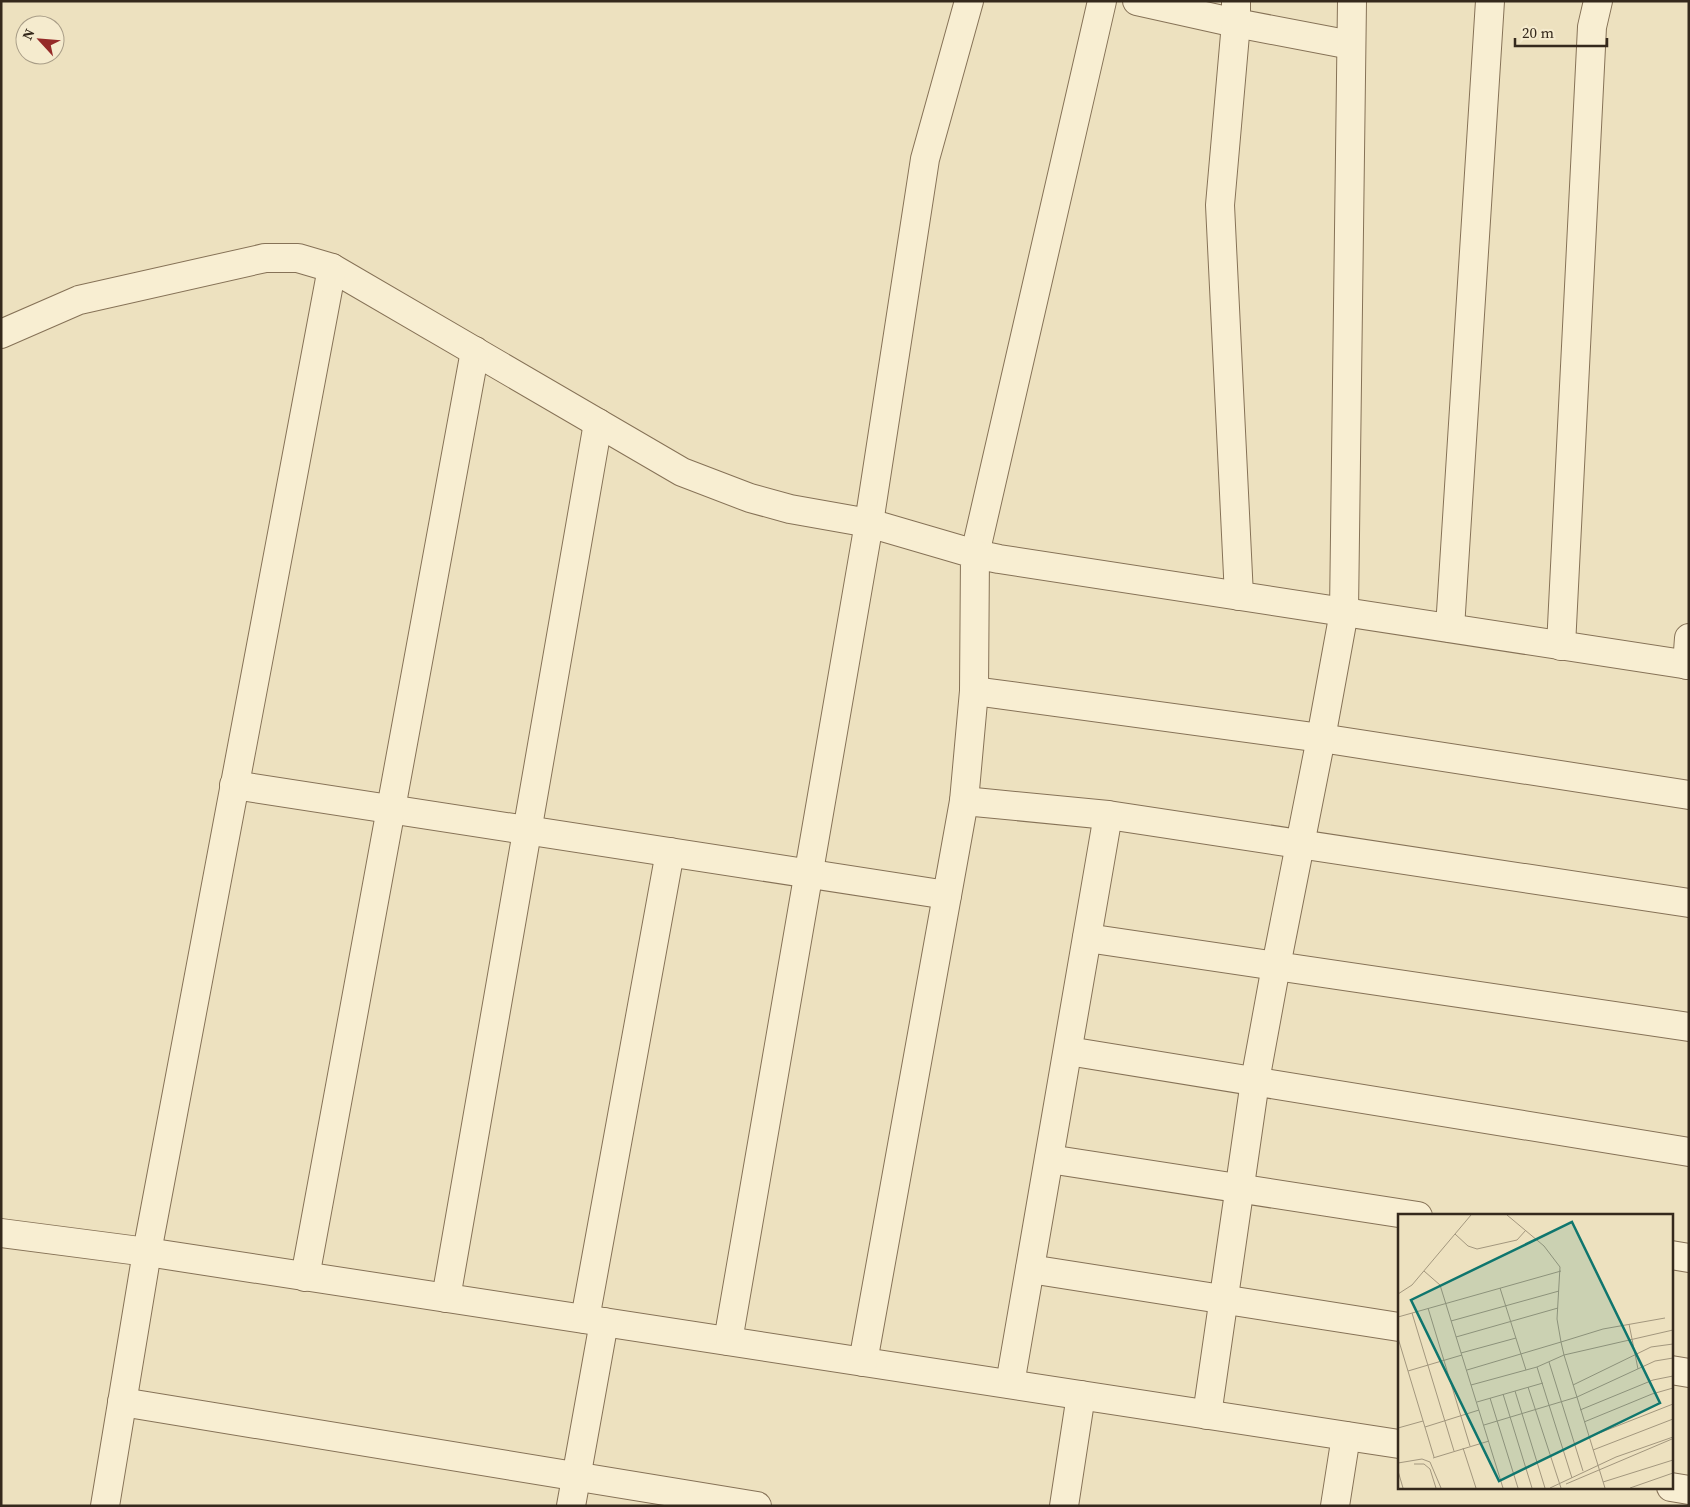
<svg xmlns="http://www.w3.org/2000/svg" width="1690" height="1507" font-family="'Source Serif 4',serif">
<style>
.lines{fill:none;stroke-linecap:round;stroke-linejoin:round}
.minor-casing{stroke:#867257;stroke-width:30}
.minor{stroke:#f8eed2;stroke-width:28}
.inset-road{fill:none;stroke:#a3977e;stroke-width:1}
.view{fill:#0f766e;fill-opacity:0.15;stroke:#0f766e;stroke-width:2.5}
.inset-edge{fill:none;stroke:#35291c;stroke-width:2.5}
</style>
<rect width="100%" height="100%" fill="#ede1bf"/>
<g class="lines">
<g class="minor-casing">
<g id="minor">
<polyline points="1102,1 975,554 999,559 1689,665"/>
<polyline points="1137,1 1236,23 1351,45"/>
<polyline points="1236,1 1236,23 1220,205 1239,596"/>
<polyline points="1,334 79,300 265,258 298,258 332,268 682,472 750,498 790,509 869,523 925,159 969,1"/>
<polyline points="1450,628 1490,1"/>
<polyline points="1561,646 1592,27 1598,1"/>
<polyline points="1687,665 1689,638"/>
<polyline points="974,691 1321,738 1689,795"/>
<polyline points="234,785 947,895"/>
<polyline points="964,801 1108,815 1689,903"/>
<polyline points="1087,938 1689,1027"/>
<polyline points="1068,1051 1689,1152"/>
<polyline points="1049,1159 1418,1216"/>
<polyline points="1,1233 147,1252 1399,1444"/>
<polyline points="1671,1255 1689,1258"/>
<polyline points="1030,1269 1399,1327"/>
<polyline points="305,1277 475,351"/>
<polyline points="446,1298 598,423"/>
<polyline points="585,1319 670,852"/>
<polyline points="728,1341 869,523 975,554 974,691 964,801 863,1362"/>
<polyline points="1671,1370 1689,1373"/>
<polyline points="1010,1384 1108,815"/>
<polyline points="122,1402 757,1506"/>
<polyline points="1207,1415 1255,1081 1276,966 1321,738 1344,612 1352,1"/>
<polyline points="1671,1487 1689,1490"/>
<polyline points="105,1506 147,1252 332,268"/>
<polyline points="571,1506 604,1322"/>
<polyline points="1064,1506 1081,1395"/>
<polyline points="1335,1506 1346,1436"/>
</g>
</g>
<use href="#minor" class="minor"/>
</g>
<g transform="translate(1398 1214)">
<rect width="275" height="275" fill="#ede1bf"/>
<path class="inset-road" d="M109,1L146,32L162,53L159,105L163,128L205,115L267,104M57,20L70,32L79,35L119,26L128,16M26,57L42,71L105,274M102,74L128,156M0,80L14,71L73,1M30,94L72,232M14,99L56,237M0,103L163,57M53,107L161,77M231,110L240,155M58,123L160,94M0,124L36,243M63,139L118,124M151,148L185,257M139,153L174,264M69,156L163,128L166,141L139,153L73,171M10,157L64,141M175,171L253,133L275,130M130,173L163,274M117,177L147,274M105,180L134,274M92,184L120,274M79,188L145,169M182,196L255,166L275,162M186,208L254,180L275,174M86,211L179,183L257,147L275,144M27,213L81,196M0,214L25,207M191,223L275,190M65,234L78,274M195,236L275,205M35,244L91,227M0,249L24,245L32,248L43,274M16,250H26L32,255L38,274M0,257L5,274M205,268L275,246M168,270L274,225M152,274L218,243L275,223M207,274L166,141L275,116M232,274L275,259"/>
<path class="view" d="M174,8L262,189L101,267L13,86Z"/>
<rect width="275" height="275" class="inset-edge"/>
</g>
<rect width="1690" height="1507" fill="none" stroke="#35291c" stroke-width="5"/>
<g transform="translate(40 40) rotate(296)"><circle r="24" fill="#f5ebce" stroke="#a89d87"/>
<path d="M0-4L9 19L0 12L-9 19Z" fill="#952a28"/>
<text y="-8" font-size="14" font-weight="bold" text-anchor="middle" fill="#35291c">N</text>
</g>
<path d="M1515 38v8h92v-8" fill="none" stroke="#35291c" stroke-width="2.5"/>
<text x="1522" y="38" font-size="15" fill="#35291c" stroke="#f5ebce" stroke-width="4" paint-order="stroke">20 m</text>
</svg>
